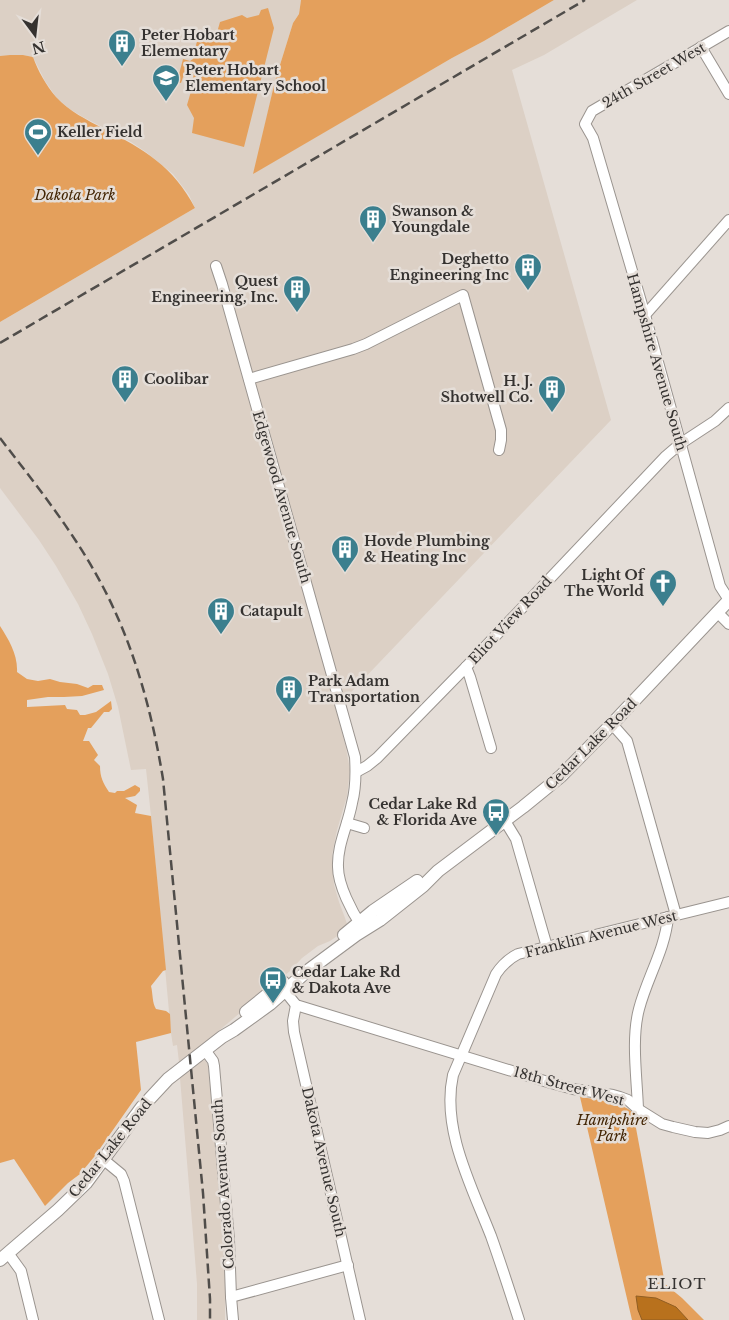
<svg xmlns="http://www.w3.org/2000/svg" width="729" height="1320" font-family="'Libre Baskerville',serif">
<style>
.built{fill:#dcd0c5}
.green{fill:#e4a05c}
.water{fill:#b8711d;stroke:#915e23}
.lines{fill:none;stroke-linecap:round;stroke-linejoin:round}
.minor-casing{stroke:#9a948f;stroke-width:12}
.tertiary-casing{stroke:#9a948f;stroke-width:14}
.minor{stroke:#fff;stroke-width:10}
.tertiary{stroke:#fff;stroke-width:12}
.rail{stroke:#504d4a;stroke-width:2.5;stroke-dasharray:10 5;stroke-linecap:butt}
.labels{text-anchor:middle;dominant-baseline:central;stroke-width:5;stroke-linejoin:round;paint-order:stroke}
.poi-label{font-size:14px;font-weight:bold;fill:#353230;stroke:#e5ded8;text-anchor:start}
.street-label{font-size:14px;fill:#353230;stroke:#e5ded8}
.park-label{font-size:14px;font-style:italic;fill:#432504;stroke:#e5ded8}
.neighbourhood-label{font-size:15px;letter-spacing:1px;fill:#353230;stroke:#e5ded8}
</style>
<rect width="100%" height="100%" fill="#e5ded8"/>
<g class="built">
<polygon points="0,0 301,0 299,14 293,23 275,81 254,173 452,58 484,41 554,0 637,0 544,55 512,70 611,420 336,708 346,748 350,770 347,796 337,830 332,855 334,885 339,902 345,918 347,924 343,932 330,941 318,946 302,958 290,971 261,995 208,1040 179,1062 177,1045 173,1046 171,1033 151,816 146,769 131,770 118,707 108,674 92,634 78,604 56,566 39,540 0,488 0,322 195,208 189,195 173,174 146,152 131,142 83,117 68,108 56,97 45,81 33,57 23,55 0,56"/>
<polygon points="205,1060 208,1065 220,1200 225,1282 225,1320 197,1320 197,1284 193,1234 180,1078 202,1061"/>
</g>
<g class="green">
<polygon points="301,0 554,0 484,41 452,58 253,174 275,81 293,23 299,14"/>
<polygon points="268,8 274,28 244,147 192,133 194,118 187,105 194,81 192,74 183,77 181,83 177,82 183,59 190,61 193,59 199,32 216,36 220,22 242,15 247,18 259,15 261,10"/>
<path d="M10,55H23L33,57C38,71 46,85 56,97C69,111 87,120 104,129C144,149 174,167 195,208L0,322V56Z"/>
<path d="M0,626C9,640 18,655 17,672L27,679L38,681L50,679L60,682L77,684L88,688L93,685H102L104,690L82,696L64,697H48L27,700V707L65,705L67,709L77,710L80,715H85L96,712L111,701L112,709L109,712H104L91,728H88L83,741H89L98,755L94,760L100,766C100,777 103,783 109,792L115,793L117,791H124L135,785L140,788V791L135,796L125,798L137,805L135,813L151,816L166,970L163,971L151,986C153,994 152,1003 156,1009L166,1011L170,1014L171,1033L136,1042L141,1090L94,1157L80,1174L68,1183L45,1206L14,1159L0,1163Z"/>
<path d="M580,1097C599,1100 617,1101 633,1112L665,1284L682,1298L704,1320H632Z"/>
</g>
<polygon class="water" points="636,1296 656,1298 676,1307 688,1320 642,1320 638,1310"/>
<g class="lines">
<g class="minor-casing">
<g id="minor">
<polyline points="701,47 729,94"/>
<path d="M216,266L222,284L355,757C356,773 356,788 352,803C348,825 337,845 338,867C338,885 352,912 362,927"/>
<polyline points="645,315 729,220"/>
<polyline points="249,379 353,349 366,344 463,295 501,430 501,440 499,450"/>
<polyline points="729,600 720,586 645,315 593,138 585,124 592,111 729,31"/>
<polyline points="717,612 729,624"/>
<polyline points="466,667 470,677 491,748"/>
<polyline points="612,724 627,741 676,915"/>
<polyline points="356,772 367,766 377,758 466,667 666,456 680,444 715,421 729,408"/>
<polyline points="505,821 516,839 547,947"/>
<polyline points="347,823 364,828"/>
<polyline points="280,985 296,1005 551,1083 573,1089 613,1095 620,1097 628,1100 638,1109 662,1124 673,1127 695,1132 708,1133 720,1130 729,1126"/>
<polyline points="296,1005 293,1021 294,1032 360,1320"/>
<polyline points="205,1050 213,1061 214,1066 229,1240 231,1297 233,1320"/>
<path d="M638,1109C637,1078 631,1039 639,1009C647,978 665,950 668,917"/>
<polyline points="104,1160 121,1174 124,1181 159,1320"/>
<polyline points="8,1253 21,1271 33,1320"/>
<polyline points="231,1297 348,1265"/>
<path d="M519,1320C510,1292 501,1264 491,1236C472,1187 441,1129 453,1075L496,974C502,965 508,959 518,954L729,902"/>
</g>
</g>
<g class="tertiary-casing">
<g id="tertiary">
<polyline points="344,935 373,911 417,881"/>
<polyline points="246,1012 283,982"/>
<polyline points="0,1260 58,1210 86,1183 142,1107 168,1079 222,1037 234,1030 270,1004 306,972 356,935 380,920 423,886 438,871 523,807 561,776 612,724 729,600"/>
</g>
</g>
<use href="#minor" class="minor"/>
<use href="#tertiary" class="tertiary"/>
<g class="rail">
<polyline points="0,343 585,0"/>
<path d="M0,438C36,485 74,532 102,585C134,645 152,712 163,779L203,1193L210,1299V1320"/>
</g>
</g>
<defs>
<g id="building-pin" transform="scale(1.4375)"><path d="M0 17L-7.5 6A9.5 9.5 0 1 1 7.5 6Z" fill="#3b7f8e" stroke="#e5ded8"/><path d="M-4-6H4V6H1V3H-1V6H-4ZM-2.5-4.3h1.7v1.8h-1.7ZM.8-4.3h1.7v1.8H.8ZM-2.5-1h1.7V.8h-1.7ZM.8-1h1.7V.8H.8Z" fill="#fff"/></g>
<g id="school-pin" transform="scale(1.4375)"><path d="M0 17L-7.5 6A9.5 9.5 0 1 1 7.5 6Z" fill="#3b7f8e" stroke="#e5ded8"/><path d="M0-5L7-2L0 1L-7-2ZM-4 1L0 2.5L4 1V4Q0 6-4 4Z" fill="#fff"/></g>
<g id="stadium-pin" transform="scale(1.4375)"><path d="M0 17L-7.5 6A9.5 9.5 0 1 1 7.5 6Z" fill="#3b7f8e" stroke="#e5ded8"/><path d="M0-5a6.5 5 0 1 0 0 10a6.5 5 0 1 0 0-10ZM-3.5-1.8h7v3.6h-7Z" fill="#fff"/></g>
<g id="church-pin" transform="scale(1.4375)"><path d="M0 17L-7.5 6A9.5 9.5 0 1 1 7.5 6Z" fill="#3b7f8e" stroke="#e5ded8"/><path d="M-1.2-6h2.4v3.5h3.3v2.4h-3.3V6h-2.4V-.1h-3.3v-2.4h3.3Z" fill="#fff"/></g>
<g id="bus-pin" transform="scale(1.4375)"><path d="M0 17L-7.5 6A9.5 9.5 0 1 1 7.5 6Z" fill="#3b7f8e" stroke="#e5ded8"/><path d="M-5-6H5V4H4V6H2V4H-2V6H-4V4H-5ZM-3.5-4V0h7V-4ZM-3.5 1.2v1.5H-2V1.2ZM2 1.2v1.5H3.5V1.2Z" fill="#fff"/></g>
</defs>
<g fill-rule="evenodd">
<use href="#building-pin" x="122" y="43"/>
<use href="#school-pin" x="166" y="78"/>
<use href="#stadium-pin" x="38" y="132"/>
<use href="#building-pin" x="373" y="219"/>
<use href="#building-pin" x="528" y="267"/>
<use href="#building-pin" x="297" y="289"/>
<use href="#building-pin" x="125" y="379"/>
<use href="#building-pin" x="552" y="389"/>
<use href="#building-pin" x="345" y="549"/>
<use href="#church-pin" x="663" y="583"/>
<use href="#building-pin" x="221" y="611"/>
<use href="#building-pin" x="289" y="689"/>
<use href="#bus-pin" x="496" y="812"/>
<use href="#bus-pin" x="273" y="980"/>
</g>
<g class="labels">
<g class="poi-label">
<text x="141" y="35">Peter Hobart<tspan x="141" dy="16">Elementary</tspan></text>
<text x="185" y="70">Peter Hobart<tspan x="185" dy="16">Elementary School</tspan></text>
<text x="57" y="132">Keller Field</text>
<text x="392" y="211">Swanson &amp;<tspan x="392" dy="16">Youngdale</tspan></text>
<text x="509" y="259" text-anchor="end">Deghetto<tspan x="509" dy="16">Engineering Inc</tspan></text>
<text x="278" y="281" text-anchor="end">Quest<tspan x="278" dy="16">Engineering, Inc.</tspan></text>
<text x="144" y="379">Coolibar</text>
<text x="533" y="381" text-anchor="end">H. J.<tspan x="533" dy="16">Shotwell Co.</tspan></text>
<text x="364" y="541">Hovde Plumbing<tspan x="364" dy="16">&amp; Heating Inc</tspan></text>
<text x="644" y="575" text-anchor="end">Light Of<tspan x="644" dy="16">The World</tspan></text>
<text x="240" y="611">Catapult</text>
<text x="308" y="681">Park Adam<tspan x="308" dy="16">Transportation</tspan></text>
<text x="477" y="804" text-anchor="end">Cedar Lake Rd<tspan x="477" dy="16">&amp; Florida Ave</tspan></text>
<text x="292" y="972">Cedar Lake Rd<tspan x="292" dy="16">&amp; Dakota Ave</tspan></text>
</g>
<g class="street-label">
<text transform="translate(654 75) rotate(-30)">24th Street West</text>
<text transform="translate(657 362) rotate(74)">Hampshire Avenue South</text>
<text transform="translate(282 497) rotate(74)">Edgewood Avenue South</text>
<text transform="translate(510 620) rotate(-47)">Eliot View Road</text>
<text transform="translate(591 744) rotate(-45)">Cedar Lake Road</text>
<text transform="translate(601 934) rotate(-14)">Franklin Avenue West</text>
<text transform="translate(569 1086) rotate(15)">18th Street West</text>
<text transform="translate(110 1148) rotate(-51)">Cedar Lake Road</text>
<text transform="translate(324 1162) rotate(77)">Dakota Avenue South</text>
<text transform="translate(223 1184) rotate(-94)">Colorado Avenue South</text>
</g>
<g class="park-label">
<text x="75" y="195">Dakota Park</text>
<text x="612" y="1120">Hampshire<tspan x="612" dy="16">Park</tspan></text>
</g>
<g class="neighbourhood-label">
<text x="677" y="1283">ELIOT</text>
</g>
</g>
<g transform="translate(35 35) rotate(165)" stroke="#e5ded8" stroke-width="4" paint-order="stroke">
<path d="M0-4L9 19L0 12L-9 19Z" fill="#353230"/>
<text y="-8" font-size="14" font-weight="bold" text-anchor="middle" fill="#353230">N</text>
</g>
</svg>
